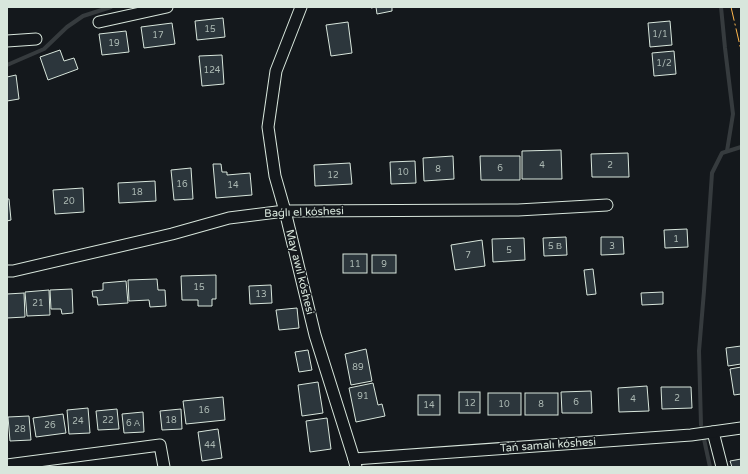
<svg xmlns="http://www.w3.org/2000/svg" width="748" height="474" font-family="'Varela Round',sans-serif">
<style>
.lines{fill:none;stroke-linecap:round;stroke-linejoin:round}
.stream{stroke:#363b3e;stroke-width:4}
.building{fill:#2c363c;stroke:#d8e6dc}
.street-casing{stroke:#d8e6dc;stroke-width:13}
.street{stroke:#14181c;stroke-width:11}
.power{stroke:#ffb74d;stroke-width:1;stroke-dasharray:14 3 2 3;stroke-linecap:butt}
.labels{text-anchor:middle;dominant-baseline:central;stroke-width:3;stroke-linejoin:round;paint-order:stroke}
.number-label{font-size:9px;fill:#adbab4}
.street-label{font-size:11px;fill:#d8e6dc;stroke:#14181c}
</style>
<rect width="100%" height="100%" fill="#14181c"/>
<g class="lines">
<g class="stream">
<polyline points="721,7 725,48 733,114 727,151"/>
<polyline points="7,65 44,49 67,27 83,16 111,7"/>
<polyline points="701,425 699,351 704,291 712,173 722,153 741,147"/>
<polyline points="704,439 710,467"/>
</g>
</g>
<g class="building">
<polygon points="370,7 392,7 392,11 377,14 376,7 371,8"/>
<polygon points="223,18 225,37 197,40 195,21"/>
<polygon points="670,21 672,45 650,47 648,23"/>
<polygon points="348,22 352,53 331,56 326,25"/>
<polygon points="172,23 175,44 144,48 141,27"/>
<polygon points="126,31 129,52 102,55 99,34"/>
<polygon points="60,50 64,61 74,58 78,69 48,80 40,57"/>
<polygon points="674,51 676,74 654,76 652,53"/>
<polygon points="222,55 224,84 202,86 199,56"/>
<polygon points="16,75 19,99 7,101 7,77"/>
<polygon points="561,150 562,179 522,179 522,151"/>
<polygon points="628,153 629,177 592,177 591,154"/>
<polygon points="453,156 454,179 424,181 423,158"/>
<polygon points="480,156 520,156 520,180 481,180"/>
<polygon points="415,161 416,183 391,184 390,162"/>
<polygon points="350,163 352,184 315,186 314,165"/>
<polygon points="213,164 221,164 222,172 227,172 227,175 250,173 252,195 216,198"/>
<polygon points="191,168 193,199 174,200 171,170"/>
<polygon points="155,181 156,201 119,203 118,183"/>
<polygon points="83,188 84,212 55,214 53,190"/>
<polygon points="7,199 9,199 11,220 7,221"/>
<polygon points="687,229 688,247 665,248 664,230"/>
<polygon points="566,237 567,255 544,256 543,238"/>
<polygon points="601,237 623,237 624,254 601,255"/>
<polygon points="524,238 525,260 493,262 492,239"/>
<polygon points="482,240 485,266 455,270 451,245"/>
<rect x="343" y="254" width="24" height="19"/>
<rect x="372" y="255" width="24" height="18"/>
<polygon points="593,269 596,294 587,295 584,270"/>
<polygon points="216,275 216,299 212,299 212,306 198,306 198,300 182,300 181,276"/>
<polygon points="157,279 158,290 165,290 166,306 150,307 149,300 129,301 128,280"/>
<polygon points="126,281 128,303 98,305 97,297 93,297 92,291 103,290 103,283"/>
<polygon points="271,285 272,303 250,304 249,286"/>
<polygon points="72,289 73,313 62,314 61,309 51,309 50,290"/>
<polygon points="49,290 50,315 27,316 25,292"/>
<polygon points="663,292 663,304 642,305 641,293"/>
<polygon points="24,293 25,317 7,318 7,294"/>
<polygon points="297,308 299,328 279,330 276,310"/>
<polygon points="741,346 741,364 728,366 726,348"/>
<polygon points="366,349 372,381 351,385 345,354"/>
<polygon points="308,350 312,370 299,372 295,352"/>
<polygon points="741,367 741,394 734,395 730,369"/>
<polygon points="318,382 323,413 302,416 298,385"/>
<polygon points="373,383 378,405 382,404 385,416 356,422 349,388"/>
<polygon points="647,386 649,411 619,412 618,388"/>
<polygon points="661,387 691,387 692,408 662,409"/>
<polygon points="591,391 592,413 562,413 561,392"/>
<rect x="459" y="392" width="21" height="21"/>
<rect x="488" y="393" width="33" height="22"/>
<rect x="525" y="393" width="33" height="22"/>
<rect x="418" y="395" width="22" height="20"/>
<polygon points="223,397 225,420 186,424 183,401"/>
<polygon points="88,408 90,433 69,434 67,410"/>
<polygon points="117,409 119,429 98,430 96,411"/>
<polygon points="181,409 182,429 162,430 160,411"/>
<polygon points="143,412 144,432 124,433 122,414"/>
<polygon points="63,414 66,433 36,437 33,418"/>
<polygon points="29,416 31,440 10,441 8,417"/>
<polygon points="327,418 331,449 310,452 306,421"/>
<polygon points="218,429 222,458 202,461 198,432"/>
<polygon points="741,459 741,467 732,467 730,461"/>
</g>
<g class="lines">
<g class="street-casing">
<g id="street">
<polyline points="301,7 276,71 268,127 275,176 285,211 315,335 354,459 356,467"/>
<polyline points="99,22 167,7"/>
<polyline points="7,41 36,39"/>
<polyline points="7,271 13,271 172,234 229,218 285,211 518,210 607,205"/>
<polyline points="713,432 722,467"/>
<polyline points="354,459 691,435 741,428"/>
<polyline points="7,465 160,445 164,467"/>
</g>
</g>
<use href="#street" class="street"/>
<polyline class="power" points="731,7 741,50"/>
</g>
<g class="labels">
<g class="number-label">
<text x="210" y="29">15</text>
<text x="660" y="34">1/1</text>
<text x="158" y="35">17</text>
<text x="114" y="43">19</text>
<text x="664" y="63">1/2</text>
<text x="212" y="70">124</text>
<text x="542" y="165">4</text>
<text x="610" y="165">2</text>
<text x="500" y="168">6</text>
<text x="438" y="169">8</text>
<text x="403" y="172">10</text>
<text x="333" y="175">12</text>
<text x="182" y="184">16</text>
<text x="233" y="185">14</text>
<text x="137" y="192">18</text>
<text x="69" y="201">20</text>
<text x="676" y="239">1</text>
<text x="555" y="246">5 В</text>
<text x="612" y="246">3</text>
<text x="509" y="250">5</text>
<text x="468" y="255">7</text>
<text x="355" y="264">11</text>
<text x="384" y="264">9</text>
<text x="199" y="287">15</text>
<text x="261" y="294">13</text>
<text x="38" y="303">21</text>
<text x="358" y="367">89</text>
<text x="363" y="396">91</text>
<text x="677" y="398">2</text>
<text x="633" y="399">4</text>
<text x="576" y="402">6</text>
<text x="470" y="403">12</text>
<text x="504" y="404">10</text>
<text x="541" y="404">8</text>
<text x="429" y="405">14</text>
<text x="204" y="410">16</text>
<text x="108" y="420">22</text>
<text x="171" y="420">18</text>
<text x="78" y="421">24</text>
<text x="133" y="423">6 А</text>
<text x="50" y="425">26</text>
<text x="20" y="429">28</text>
<text x="210" y="445">44</text>
</g>
<g class="street-label">
<text transform="translate(304 212) rotate(-2)">Baǵlı el kóshesi</text>
<text transform="translate(300 272) rotate(76)">May awıl kóshesi</text>
<text transform="translate(548 445) rotate(-4)">Tań samalı kóshesi</text>
</g>
</g>
<rect width="748" height="474" fill="none" stroke="#d8e6dc" stroke-width="16"/>
</svg>
